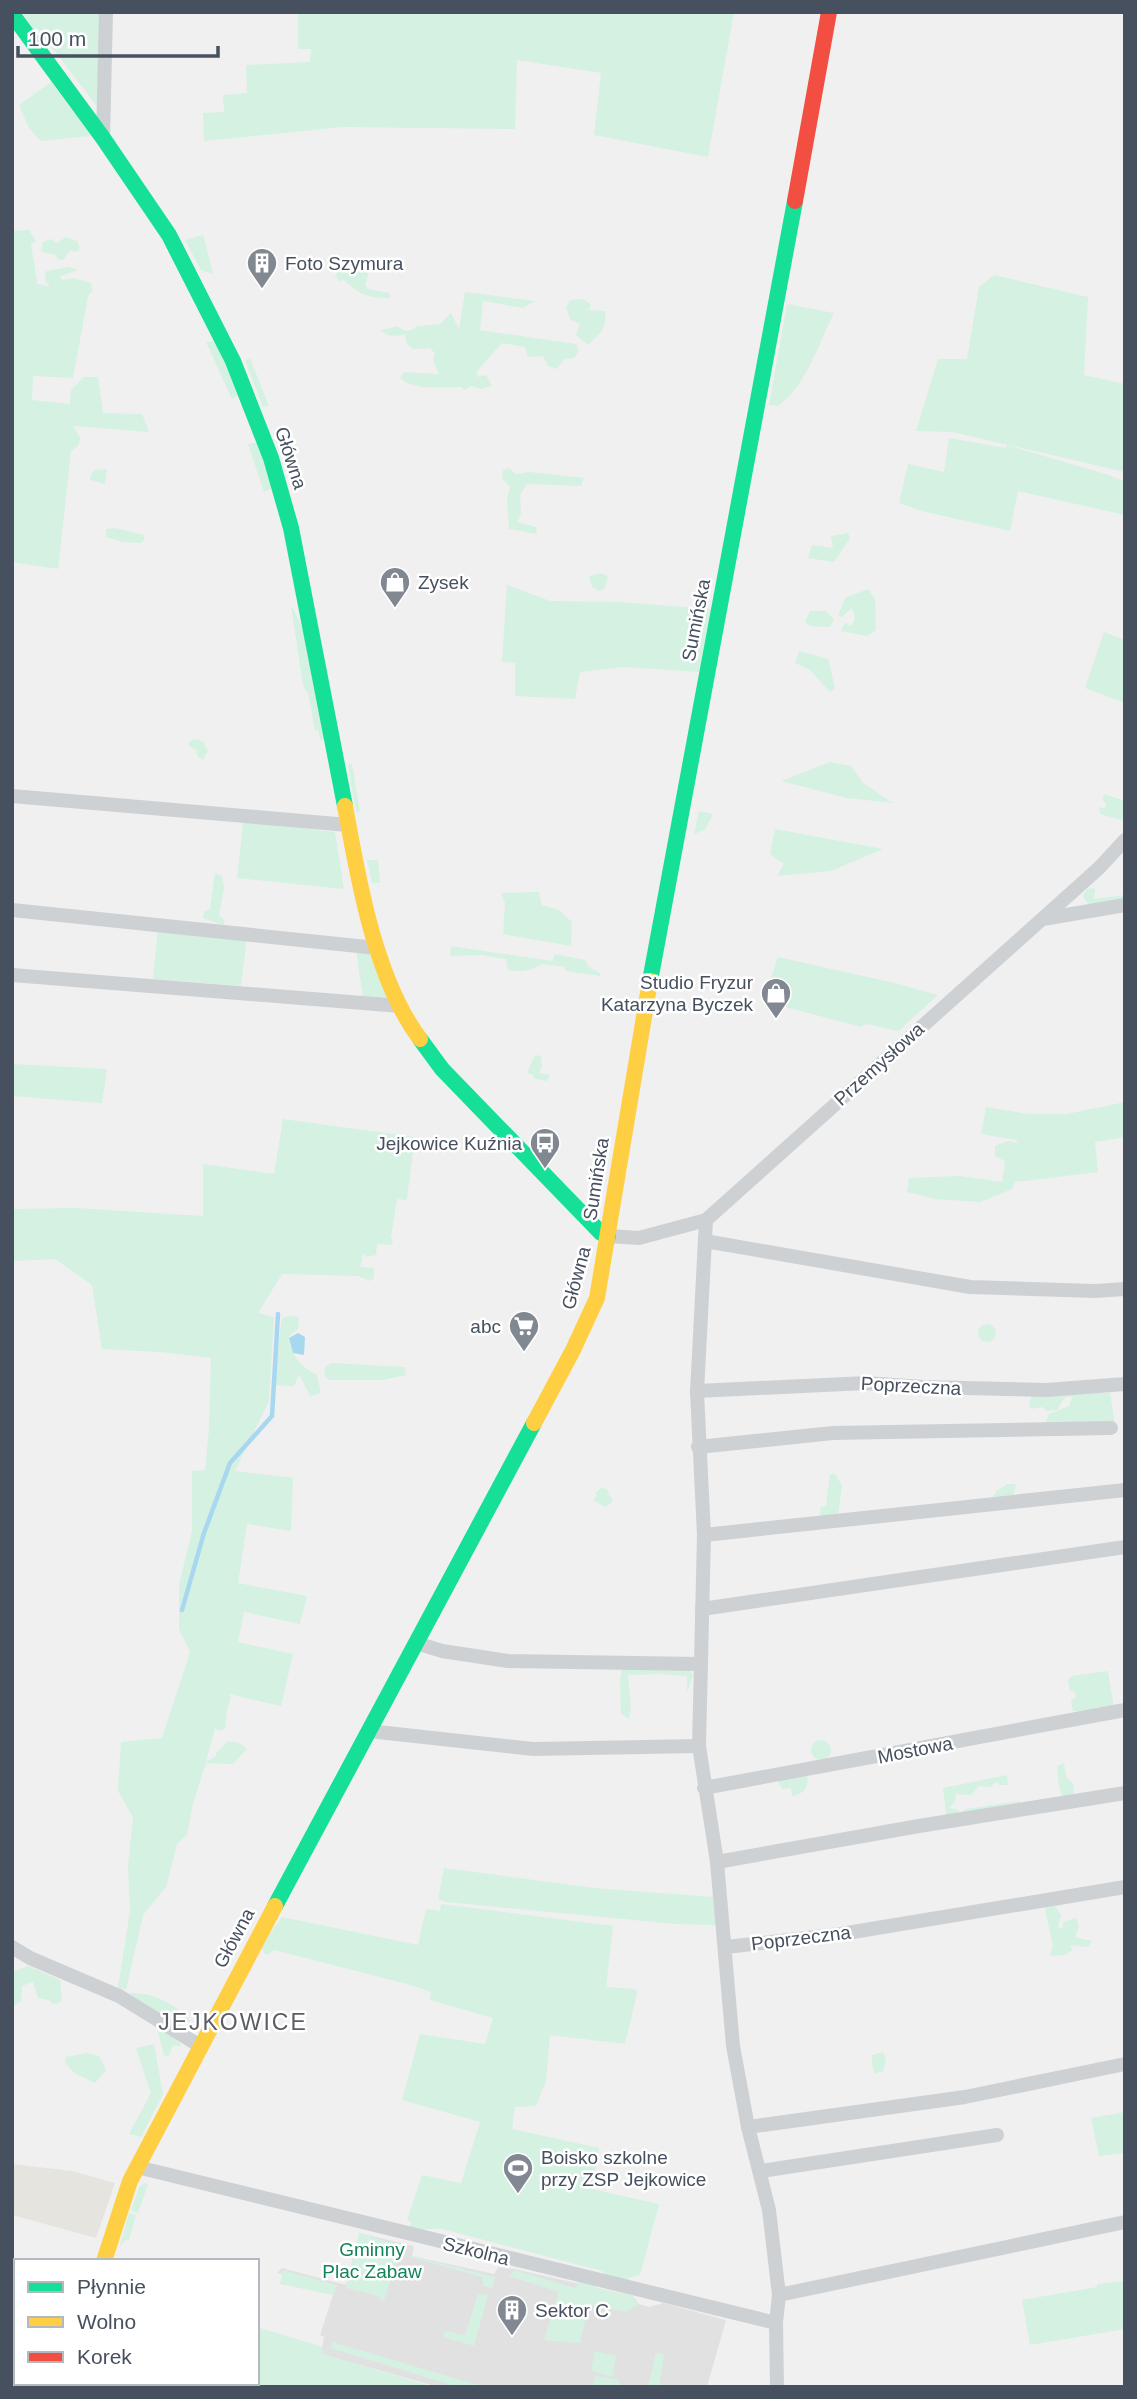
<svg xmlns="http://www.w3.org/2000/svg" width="1137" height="2399" font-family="Arial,sans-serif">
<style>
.commercial{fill:#e6e4de}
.education{fill:#e2e1e2}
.green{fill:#d4f1e2}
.water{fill:#a7d8f0}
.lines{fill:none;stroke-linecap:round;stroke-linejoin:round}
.stream{stroke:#a7d8f0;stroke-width:4.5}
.street{stroke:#ced1d4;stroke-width:14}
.fast{stroke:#16e098;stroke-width:16}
.slow{stroke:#ffcf43;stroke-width:16}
.jam{stroke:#f24e42;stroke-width:16}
.labels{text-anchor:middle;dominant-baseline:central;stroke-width:5;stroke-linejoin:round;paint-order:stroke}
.poi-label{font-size:19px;fill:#46505e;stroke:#fff;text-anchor:start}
.street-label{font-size:19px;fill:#46505e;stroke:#fff}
.park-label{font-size:19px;fill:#138358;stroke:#fff}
.quarter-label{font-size:23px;letter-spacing:2px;fill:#5b5e65;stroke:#fff}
</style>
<rect width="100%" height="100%" fill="#f1f0f0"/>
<polygon class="commercial" points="12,2164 72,2171 115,2183 96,2238 12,2215"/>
<polygon class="education" points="359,2233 414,2246 412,2256 494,2274 498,2267 514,2269 633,2296 639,2304 649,2307 663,2303 726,2320 707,2387 438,2387 321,2354 324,2337 320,2335 333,2295 318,2283 277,2273 282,2268 346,2285"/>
<g class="green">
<polygon points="23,12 99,12 100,110 37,28 32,29"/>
<polygon points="298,12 734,12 708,157 594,135 601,73 517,60 515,129 342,127 204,141 203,113 224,112 223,95 247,93 246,65 310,62 311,49 298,49"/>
<polygon points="51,82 91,136 41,141 29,128 19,105"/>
<polygon points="29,230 36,241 31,244 37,282 35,283 50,287 45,280 46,271 69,267 78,270 59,277 63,280 73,278 91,283 92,291 88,296 73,378 33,376 32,400 70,404 71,390 84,377 98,377 103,413 142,414 149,432 73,426 80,438 79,445 71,451 58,569 12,562 12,231"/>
<polygon points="203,235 204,238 213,274 201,270 185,240"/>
<polygon points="66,237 77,241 80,249 76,252 70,250 63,260 59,260 55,254 44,253 41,250 43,242 51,239 57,243"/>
<path d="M346,268L369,272L365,284L368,289L389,293L390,298C367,298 361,295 344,280L338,281L336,274Z"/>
<polygon points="994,275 1088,297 1084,375 1125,384 1125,472 952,432 916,431 938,359 967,359 979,287"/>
<path d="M465,292L535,301L523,308L483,301L480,330L576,344L579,351L574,358L564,359L557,369L548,366L543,356L528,357L525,347L502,343L477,371V377L486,375L492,386L481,389L472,386L464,390L462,387C444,387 413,391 400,378L404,372L439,374L433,360L435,353L430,348L413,349L407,344L405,335L391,336L380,331L396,326L406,331L412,330L417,326L440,324L451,313L459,329Z"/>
<path d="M583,299L591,305L589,310L605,311C607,332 600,332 588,345L576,335L580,324L571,320L566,308L570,300Z"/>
<path d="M787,304L834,313C819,343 806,386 778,406L769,405Z"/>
<polygon points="216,341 240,394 232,399 206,342"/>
<polygon points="250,358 269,406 263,407 245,361"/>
<polygon points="949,438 1006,448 1007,445 1109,475 1125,482 1125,515 1018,491 1010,531 922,511 899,503 908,464 944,472"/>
<polygon points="258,442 272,488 264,492 248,444"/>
<polygon points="509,468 516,474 529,472 584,478 581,486 527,484 520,495 521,514 517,522 536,527 537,534 509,529 507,499 510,487 502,478 503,470"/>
<polygon points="107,469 105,484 90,480 91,474 95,470"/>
<polygon points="115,528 144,535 144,539 141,543 123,542 106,537 106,529"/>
<polygon points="848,533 850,538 834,562 808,558 812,545 833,548 831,536"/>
<polygon points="600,573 606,575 608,578 605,588 600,591 592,587 589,577"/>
<polygon points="507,585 550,601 620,602 711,609 699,672 624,667 580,672 575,699 515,696 515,663 502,662"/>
<polygon points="868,589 875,599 876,630 867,636 840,631 845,623 851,626 855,619 852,608 842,617 838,616 845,598"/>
<polygon points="291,605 303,629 325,739 320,740 318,730 315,731 308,693 303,686"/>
<polygon points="810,611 825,611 834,619 830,627 810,626 805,622"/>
<polygon points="1104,632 1125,640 1125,703 1085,688"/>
<polygon points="799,651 828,659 835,688 830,692 810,670 795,663"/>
<polygon points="194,739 203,741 208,751 203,760 198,757 196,750 189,746 189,742"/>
<polygon points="830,762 851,766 863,783 893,803 847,798 781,781"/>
<polygon points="352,764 360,812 356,813 348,765"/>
<polygon points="1105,794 1125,801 1125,816 1121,820 1100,814 1099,807 1104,808 1107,805 1102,799"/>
<polygon points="699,811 713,814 705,830 694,834"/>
<polygon points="243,822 335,832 344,889 237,878"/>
<polygon points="775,829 883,849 831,871 777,876 784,864 770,854"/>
<polygon points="367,860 378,860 380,883 372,883"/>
<polygon points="215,873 222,876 224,888 219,915 225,921 223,925 203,918 204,912 210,909"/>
<polygon points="1095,888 1094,899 1125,895 1125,900 1088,904 1083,896 1087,889"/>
<polygon points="539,892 542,905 559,910 572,922 571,946 503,934 505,903 501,893"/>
<polygon points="158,929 247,937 241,986 153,979"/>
<path d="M451,946L553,961L554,954L585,960L589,967L600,973V976L565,971V967L542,964C532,970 520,973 508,970L506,959L481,955L450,956Z"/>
<polygon points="356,950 369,953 387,998 363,998"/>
<polygon points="778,957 894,983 938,995 898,1031 866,1024 861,1027 763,1001"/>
<polygon points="535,1055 541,1056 542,1067 539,1073 550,1075 547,1081 535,1079 533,1075 527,1073"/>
<polygon points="12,1064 107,1069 102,1103 12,1096"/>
<polygon points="1125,1102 1125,1137 1095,1142 1098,1172 1015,1182 1012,1189 980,1202 935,1199 907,1192 909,1178 960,1176 1002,1182 1005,1161 995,1156 995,1146 1008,1141 1017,1143 1017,1140 981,1134 986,1107 1029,1114 1067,1114"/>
<polygon points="283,1119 415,1137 407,1198 406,1200 397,1199 391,1237 393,1241 391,1245 377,1244 376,1255 366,1257 364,1252 360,1267 374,1268 374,1278 370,1281 358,1276 282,1274 258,1313 274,1317 269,1401 235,1471 293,1478 291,1531 247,1524 238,1583 307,1596 300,1624 244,1612 238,1642 293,1654 281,1706 229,1694 231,1698 227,1710 225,1729 218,1731 215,1728 206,1762 216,1756 216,1753 228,1741 240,1743 247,1749 233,1764 206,1763 193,1803 187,1835 177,1844 166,1887 143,1915 126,1990 118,1988 130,1911 128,1866 133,1817 118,1791 121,1742 162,1738 190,1652 179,1629 179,1585 192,1531 192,1471 205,1470 209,1429 211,1358 161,1352 102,1349 92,1285 55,1259 12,1261 12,1209 76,1208 203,1216 203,1164 274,1174"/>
<path d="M291,1316L299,1317L298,1329L289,1336C291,1356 300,1366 317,1375L321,1393L310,1396L299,1374L294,1386L273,1385L282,1318Z"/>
<circle cx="987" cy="1333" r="9"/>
<polygon points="332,1363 405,1367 406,1375 383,1380 329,1380 324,1374 326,1366"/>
<polygon points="1110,1393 1115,1425 1045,1425 1049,1414 1069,1406 1072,1398 1069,1396 1064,1398 1057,1410 1047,1411 1042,1407 1031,1409 1029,1404 1032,1394"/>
<polygon points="830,1474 835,1474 842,1486 838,1517 823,1518 820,1514 821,1507 826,1506"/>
<polygon points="1008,1484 1016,1484 1013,1498 998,1499 993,1497 997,1490"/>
<polygon points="601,1488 607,1489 609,1495 613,1499 611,1503 605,1507 593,1500 597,1496 595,1493"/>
<polygon points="622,1667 688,1667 693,1675 687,1692 687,1676 660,1674 628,1675 631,1707 629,1719 621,1714 620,1681"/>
<polygon points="1108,1671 1114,1709 1079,1715 1078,1711 1073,1711 1071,1700 1076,1697 1075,1692 1070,1691 1068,1680 1072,1676"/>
<circle cx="821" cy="1750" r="10"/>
<polygon points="1064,1763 1066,1777 1073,1783 1074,1795 1063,1797 1059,1787 1057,1766"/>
<path d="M807,1775C809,1789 805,1792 792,1797L791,1788L782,1789L777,1780Z"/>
<polygon points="1007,1775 1008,1785 1000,1785 997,1782 990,1787 979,1786 971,1795 956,1794 955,1802 949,1808 959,1810 959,1813 965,1809 1020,1801 1022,1809 947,1822 943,1788"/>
<polygon points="444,1868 594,1888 714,1897 716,1925 675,1924 446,1902 438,1899"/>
<path d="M441,1904L613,1926L606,1987L636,1989L637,1994L625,2044L550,2035L546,2081L536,2106L515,2107L512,2129L599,2148L592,2189L659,2204L640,2275L628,2278L627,2283L609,2278L602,2271L442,2229C430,2227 421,2232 409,2228L411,2222L407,2220L422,2175L461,2183L480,2122L402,2100L420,2034L485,2044L493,2018L430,2000L431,1992L411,1985L274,1950L267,1955L264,1953L261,1946L282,1917L418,1945L426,1909L440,1911Z"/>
<polygon points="1054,1905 1061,1915 1058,1927 1062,1929 1063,1922 1076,1918 1079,1926 1075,1937 1092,1941 1088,1947 1071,1945 1072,1950 1065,1955 1052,1956 1050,1954 1053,1947 1045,1908"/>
<polygon points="28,1966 60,1980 62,2001 56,2004 51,2003 49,2000 38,1998 33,1982 22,1986 21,2001 12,2007 12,1972"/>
<path d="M130,1993C153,1992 175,2004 191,2021L177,2025L137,2003Z"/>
<polygon points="159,2026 181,2044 180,2047 176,2045 172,2047 168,2057 164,2055 157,2029"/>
<polygon points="154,2044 163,2094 141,2137 129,2134 151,2093 136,2048"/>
<polygon points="883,2052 886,2060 883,2071 875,2074 872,2065 872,2055"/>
<polygon points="87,2053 99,2056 106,2070 95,2083 74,2073 65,2062 66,2057"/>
<polygon points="1125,2112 1125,2153 1099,2156 1091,2118"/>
<polygon points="144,2183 148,2184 138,2213 131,2210 139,2187"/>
<polygon points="129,2213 136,2215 129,2240 124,2241 119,2248"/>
<polygon points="359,2233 388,2242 402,2244 384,2301 379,2299 379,2296 346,2288"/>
<polygon points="411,2256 495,2277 492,2288 483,2286 482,2277 410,2257"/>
<polygon points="283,2270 337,2285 333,2295 280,2284"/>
<polygon points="514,2270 575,2288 579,2281 594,2283 596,2288 633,2296 638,2304 627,2312 589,2305 580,2343 544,2340 559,2292 509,2276"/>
<polygon points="1125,2281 1125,2329 1030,2345 1022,2300 1097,2287 1097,2284"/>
<polygon points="478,2294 488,2295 474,2346 443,2337 445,2331 465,2335"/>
<polygon points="257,2327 323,2347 322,2354 434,2387 243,2387 244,2383 257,2383"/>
<polygon points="332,2342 485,2387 458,2387 331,2348"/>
<polygon points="595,2351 616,2356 612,2377 591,2371"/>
<polygon points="656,2353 664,2354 659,2387 648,2387"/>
<polygon points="595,2376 619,2380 620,2387 592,2387"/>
</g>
<polygon class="water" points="298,1333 305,1337 304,1355 293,1353 289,1338"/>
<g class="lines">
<polyline class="stream" points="182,1610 204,1533 230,1463 272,1416 278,1314"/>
<g class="street">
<polyline points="103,138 106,12"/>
<polyline points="12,796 348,825"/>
<polyline points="12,910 377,948"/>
<polyline points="1043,919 1125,905"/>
<polyline points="12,975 400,1006"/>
<polyline points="706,1220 697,1392 704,1535 699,1746 717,1862 733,2046 748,2127 769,2210 779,2295 776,2323 777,2387"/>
<polyline points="608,1236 639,1238 706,1220 1099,868 1125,840"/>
<polyline points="705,1241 970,1287 1095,1291 1125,1289"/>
<polyline points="697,1391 866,1383 923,1387 1046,1390 1125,1384"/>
<polyline points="698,1447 833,1433 1111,1428"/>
<polyline points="704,1535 1125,1490"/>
<polyline points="702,1609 1125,1547"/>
<polyline points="416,1643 442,1651 508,1661 700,1664"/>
<polyline points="369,1731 533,1749 699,1746"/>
<polyline points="704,1788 1125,1710"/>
<polyline points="717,1862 919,1826 1125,1793"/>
<polyline points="12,1947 30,1958 119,1996 200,2046"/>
<polyline points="726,1947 841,1934 1125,1887"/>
<polyline points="748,2127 965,2097 1125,2064"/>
<polyline points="137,2167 776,2323"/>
<polyline points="761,2171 997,2135"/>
<polyline points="779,2295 1125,2222"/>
</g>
<g class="fast">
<polyline points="12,14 103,138 169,235 233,361 271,458 291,528 345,806"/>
<polyline points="650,981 795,201"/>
<polyline points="420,1039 442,1069 601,1233 608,1236"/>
<polyline points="275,1906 534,1423"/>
</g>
<g class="slow">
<path d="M345,806C358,879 375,979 420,1039"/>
<polyline points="534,1423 573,1350 597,1298 650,981"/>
<polyline points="104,2261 130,2181 275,1906"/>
<polyline points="73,2383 73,2387"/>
</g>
<polyline class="jam" points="795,201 829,12"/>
</g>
<defs>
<g id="building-pin" transform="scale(1.575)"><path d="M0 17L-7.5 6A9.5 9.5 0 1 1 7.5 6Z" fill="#828891" stroke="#fff"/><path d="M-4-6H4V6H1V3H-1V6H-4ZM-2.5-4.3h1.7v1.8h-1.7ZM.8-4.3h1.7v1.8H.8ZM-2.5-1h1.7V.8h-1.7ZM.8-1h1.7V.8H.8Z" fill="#fff"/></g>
<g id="shop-pin" transform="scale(1.575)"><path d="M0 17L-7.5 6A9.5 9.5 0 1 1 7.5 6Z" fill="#828891" stroke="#fff"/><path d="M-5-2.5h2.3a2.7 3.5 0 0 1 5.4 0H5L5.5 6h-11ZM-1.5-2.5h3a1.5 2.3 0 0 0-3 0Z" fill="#fff"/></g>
<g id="bus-pin" transform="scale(1.575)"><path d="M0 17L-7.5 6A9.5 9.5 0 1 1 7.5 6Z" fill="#828891" stroke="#fff"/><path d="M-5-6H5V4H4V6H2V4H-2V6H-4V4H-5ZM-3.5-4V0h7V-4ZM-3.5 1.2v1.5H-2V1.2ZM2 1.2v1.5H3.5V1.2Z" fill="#fff"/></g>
<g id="supermarket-pin" transform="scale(1.575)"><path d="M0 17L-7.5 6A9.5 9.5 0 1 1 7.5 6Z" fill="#828891" stroke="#fff"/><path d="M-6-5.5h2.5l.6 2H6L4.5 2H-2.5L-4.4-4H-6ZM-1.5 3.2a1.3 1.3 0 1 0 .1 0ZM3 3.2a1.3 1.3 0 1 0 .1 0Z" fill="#fff"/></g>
<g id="stadium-pin" transform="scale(1.575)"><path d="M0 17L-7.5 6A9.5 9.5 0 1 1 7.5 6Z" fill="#828891" stroke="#fff"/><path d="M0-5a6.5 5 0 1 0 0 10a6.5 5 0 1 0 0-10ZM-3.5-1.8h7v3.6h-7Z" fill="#fff"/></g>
</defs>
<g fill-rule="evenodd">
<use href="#building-pin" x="262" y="263"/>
<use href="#shop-pin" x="395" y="582"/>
<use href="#shop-pin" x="776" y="993"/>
<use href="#bus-pin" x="545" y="1143"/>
<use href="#supermarket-pin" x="524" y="1326"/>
<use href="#stadium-pin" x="518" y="2168"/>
<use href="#building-pin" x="512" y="2310"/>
</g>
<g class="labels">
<g class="poi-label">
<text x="285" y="263">Foto Szymura</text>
<text x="418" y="582">Zysek</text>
<text x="753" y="982" text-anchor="end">Studio Fryzur<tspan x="753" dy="22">Katarzyna Byczek</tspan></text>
<text x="522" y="1143" text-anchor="end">Jejkowice Kuźnia</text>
<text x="501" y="1326" text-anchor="end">abc</text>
<text x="541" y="2157">Boisko szkolne<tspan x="541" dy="22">przy ZSP Jejkowice</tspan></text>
<text x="535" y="2310">Sektor C</text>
</g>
<g class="street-label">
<text transform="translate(291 458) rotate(72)">Główna</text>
<text transform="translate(696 620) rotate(-79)">Sumińska</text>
<text transform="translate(879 1064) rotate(-42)">Przemysłowa</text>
<text transform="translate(596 1179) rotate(-81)">Sumińska</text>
<text transform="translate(576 1278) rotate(-75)">Główna</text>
<text transform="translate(911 1386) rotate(3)">Poprzeczna</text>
<text transform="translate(915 1750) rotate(-11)">Mostowa</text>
<text transform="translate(234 1938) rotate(-62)">Główna</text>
<text transform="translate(801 1938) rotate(-7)">Poprzeczna</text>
<text transform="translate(476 2251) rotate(14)">Szkolna</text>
</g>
<g class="park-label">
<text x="372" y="2249">Gminny<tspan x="372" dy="22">Plac Zabaw</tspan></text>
</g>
<g class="quarter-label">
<text x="233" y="2022">JEJKOWICE</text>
</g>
</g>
<rect width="1137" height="2399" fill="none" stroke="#46505e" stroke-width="28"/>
<rect x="14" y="2259" width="245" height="126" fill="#ffffff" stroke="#b5b9bf" stroke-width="2"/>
<rect x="28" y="2282" width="35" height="10" fill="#16e098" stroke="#b5b9bf" stroke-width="2"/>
<text x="77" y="2294" font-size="21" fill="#46505e">Płynnie</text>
<rect x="28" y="2317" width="35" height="10" fill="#ffcf43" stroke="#b5b9bf" stroke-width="2"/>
<text x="77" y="2329" font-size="21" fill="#46505e">Wolno</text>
<rect x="28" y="2352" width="35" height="10" fill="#f24e42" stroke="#b5b9bf" stroke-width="2"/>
<text x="77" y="2364" font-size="21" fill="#46505e">Korek</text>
<path d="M18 46v10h200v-10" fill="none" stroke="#46505e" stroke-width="3.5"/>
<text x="28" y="46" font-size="21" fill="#46505e" stroke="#ffffff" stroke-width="5" paint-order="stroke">100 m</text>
</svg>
